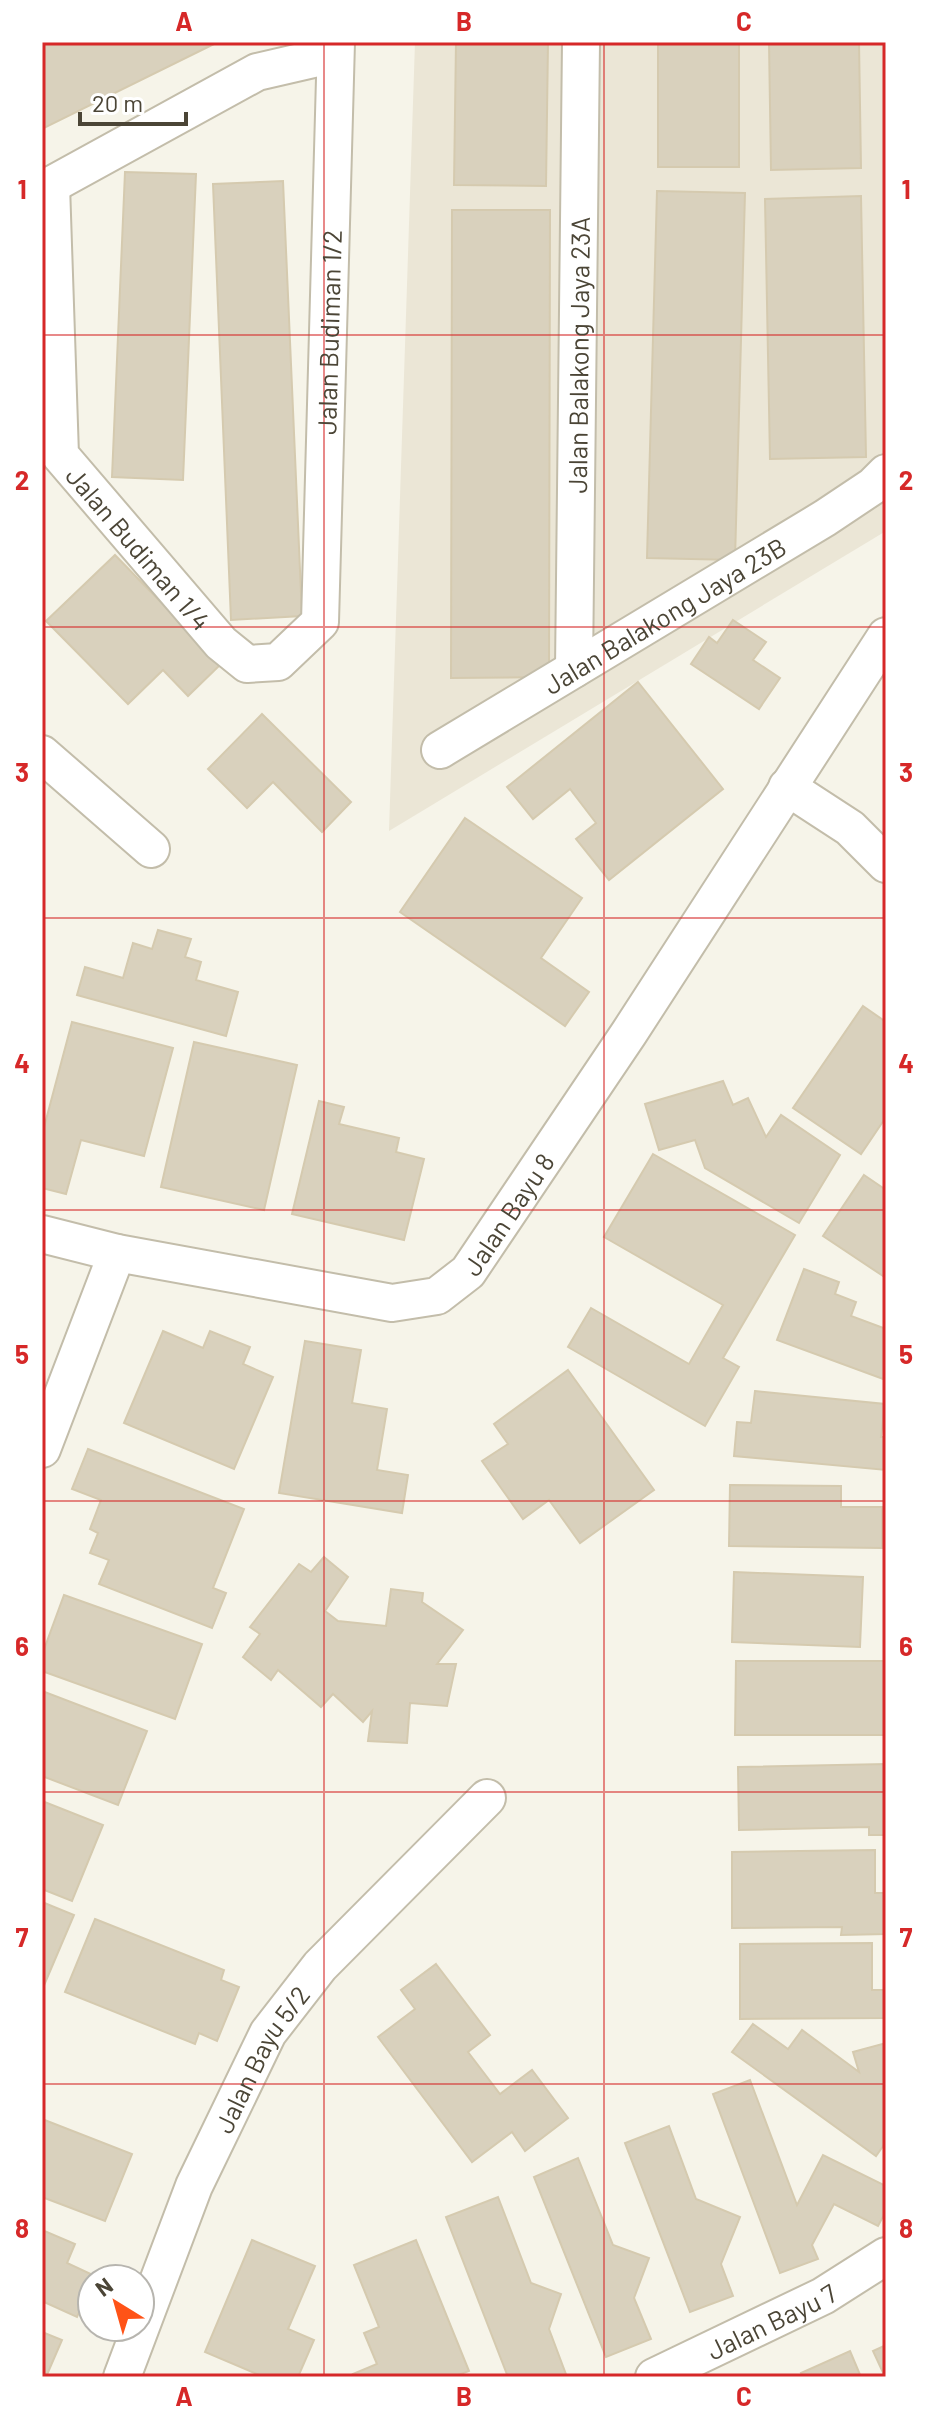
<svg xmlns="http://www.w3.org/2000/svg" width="928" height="2419" font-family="Barlow,sans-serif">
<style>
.residential{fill:#ebe6d6}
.building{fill:#d9d1bd;stroke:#d5caaf;stroke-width:2}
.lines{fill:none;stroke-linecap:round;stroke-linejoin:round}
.minor-casing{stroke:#c3bdaa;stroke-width:40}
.minor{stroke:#fff;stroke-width:36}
.grid{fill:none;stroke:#d62828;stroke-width:2;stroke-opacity:0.55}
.labels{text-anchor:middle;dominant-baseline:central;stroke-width:6;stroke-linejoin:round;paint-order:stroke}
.street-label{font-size:26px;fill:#4b4536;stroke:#fff}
.neatline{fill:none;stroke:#d62828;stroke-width:3}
.grid-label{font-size:26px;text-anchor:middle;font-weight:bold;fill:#d62828}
</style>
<rect width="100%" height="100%" fill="#f6f4e9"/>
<polygon class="residential" points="415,42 886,42 886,531 389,831"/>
<g class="building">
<polygon points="42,42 218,42 42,129"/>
<polygon points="456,42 548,42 546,186 454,185"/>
<rect x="658" y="42" width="81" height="125"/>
<polygon points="769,42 859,42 861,168 771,170"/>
<polygon points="125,172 196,174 183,480 112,477"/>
<polygon points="283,181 302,616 231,620 213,184"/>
<polygon points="657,191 745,193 735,560 647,558"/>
<polygon points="861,196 866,457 770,459 765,199"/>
<polygon points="452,210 550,210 549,677 451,678"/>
<polygon points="115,555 221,664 188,696 163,670 128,704 46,621"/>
<polygon points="733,620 766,642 753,660 780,678 759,709 691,664 709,637 717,643"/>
<polygon points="638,682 723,789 609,880 576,839 596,823 570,789 533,819 507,787"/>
<polygon points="262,714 351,802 322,832 273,782 247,808 208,769"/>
<polygon points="465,818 582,898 541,958 589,992 565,1026 400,912"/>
<polygon points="158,930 191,939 185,957 201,962 196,980 238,992 226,1036 77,995 85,967 123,978 133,943 152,949"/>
<polygon points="863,1006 886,1022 886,1117 861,1154 793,1108"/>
<polygon points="72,1022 173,1048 144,1156 81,1140 66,1194 42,1188 42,1135"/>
<polygon points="194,1042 297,1065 264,1210 161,1187"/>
<polygon points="723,1081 733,1105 748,1098 766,1137 781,1115 840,1155 799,1223 705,1168 695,1140 659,1150 645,1104"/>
<polygon points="319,1101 344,1107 339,1124 399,1138 396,1152 424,1159 404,1240 292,1214"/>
<polygon points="653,1154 795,1235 723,1358 739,1367 705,1426 568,1347 591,1308 689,1364 723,1305 604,1237"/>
<polygon points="864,1175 886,1190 886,1278 823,1236"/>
<polygon points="804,1269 839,1282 835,1294 856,1302 851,1316 886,1329 886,1380 777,1340"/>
<polygon points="163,1331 203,1348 210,1331 250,1347 243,1364 273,1377 234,1469 124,1423"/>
<polygon points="305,1341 361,1350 352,1403 387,1409 377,1470 408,1475 402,1513 279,1493"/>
<polygon points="568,1370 654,1490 580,1543 549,1500 523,1519 482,1461 508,1444 494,1424"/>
<polygon points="755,1391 885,1404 881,1437 886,1437 886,1470 734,1456 737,1422 751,1423"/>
<polygon points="88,1449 244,1509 213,1588 226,1593 212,1628 99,1584 109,1560 90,1553 98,1533 90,1529 101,1500 72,1489"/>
<polygon points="730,1485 841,1486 841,1507 882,1507 882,1548 729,1546"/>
<polygon points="324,1557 348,1577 325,1611 338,1621 386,1626 391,1589 423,1593 422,1602 463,1630 437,1664 456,1664 447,1706 410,1703 407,1743 368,1741 372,1711 363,1722 333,1694 321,1707 278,1670 271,1680 243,1657 260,1634 250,1627 299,1564 311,1572"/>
<polygon points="734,1572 863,1577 860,1647 732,1642"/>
<polygon points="64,1595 202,1644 175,1719 42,1671 42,1655"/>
<polygon points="736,1661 886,1661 886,1735 735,1735"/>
<polygon points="42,1691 147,1731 118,1805 42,1776"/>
<polygon points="886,1764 886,1835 869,1835 869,1827 739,1830 738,1767"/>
<polygon points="42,1801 103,1825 72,1901 42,1889"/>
<polygon points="875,1850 875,1893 886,1893 886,1934 841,1935 842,1927 732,1928 732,1852"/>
<polygon points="42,1902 74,1915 42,1990"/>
<polygon points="95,1919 224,1970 221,1980 239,1987 217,2041 199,2033 195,2044 65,1992"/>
<polygon points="872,1943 872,1990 886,1990 886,2018 740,2019 740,1944"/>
<polygon points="436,1964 490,2035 468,2052 500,2094 532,2070 568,2118 525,2151 512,2132 472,2162 378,2037 415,2009 401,1990"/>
<polygon points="753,2024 788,2049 802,2030 859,2072 853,2052 886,2043 886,2142 876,2156 732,2052"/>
<polygon points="750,2080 797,2205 823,2155 886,2186 886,2211 878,2226 834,2204 812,2245 818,2259 780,2273 713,2094"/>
<polygon points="42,2119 132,2154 105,2221 42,2197"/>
<polygon points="669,2126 696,2199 740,2217 721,2264 733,2296 690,2312 625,2143"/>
<polygon points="578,2158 613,2245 649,2258 634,2298 651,2339 606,2357 534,2177"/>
<polygon points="498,2197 531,2283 561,2294 549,2329 567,2377 508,2377 446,2217"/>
<polygon points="42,2230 75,2244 67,2263 95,2276 77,2317 42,2301"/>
<polygon points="252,2240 315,2266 288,2329 314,2340 298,2377 264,2377 205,2352"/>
<polygon points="416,2240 469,2371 453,2377 355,2377 353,2374 377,2364 364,2333 379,2327 354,2265"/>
<polygon points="42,2332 62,2340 46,2377 42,2377"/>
<polygon points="886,2345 886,2377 885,2377 873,2351"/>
<polygon points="850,2351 861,2377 803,2377 801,2373"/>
</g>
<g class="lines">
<g class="minor-casing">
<g id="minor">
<path id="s1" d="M51,185L60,455L221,643L247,664L278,662L320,622L336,42"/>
<polyline points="42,190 257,72 335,54"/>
<path id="s2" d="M574,669L581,42"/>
<path id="s3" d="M440,750L825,518L873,486L886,473"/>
<polyline points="42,754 151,849"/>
<polyline points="787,787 850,828 886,864"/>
<path id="s4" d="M42,1234L117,1253L392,1303L437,1296L468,1272L629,1033L886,636"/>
<polyline points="42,1449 117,1253"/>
<path id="s5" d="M122,2377L194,2186L268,2033L320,1966L487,1798"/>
<path id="s6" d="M654,2377L823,2296L886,2256"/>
</g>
</g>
<use href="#minor" class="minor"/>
</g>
<path class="grid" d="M324,42V2377M604,42V2377M42,335H886M42,627H886M42,918H886M42,1210H886M42,1501H886M42,1792H886M42,2084H886"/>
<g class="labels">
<g class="street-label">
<text stroke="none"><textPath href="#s1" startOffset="930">Jalan Budiman 1/2</textPath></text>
<text stroke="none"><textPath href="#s2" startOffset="314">Jalan Balakong Jaya 23A</textPath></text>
<text stroke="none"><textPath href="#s1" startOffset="392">Jalan Budiman 1/4</textPath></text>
<text stroke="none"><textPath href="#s3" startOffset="262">Jalan Balakong Jaya 23B</textPath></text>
<text stroke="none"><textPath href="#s4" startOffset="512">Jalan Bayu 8</textPath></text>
<text stroke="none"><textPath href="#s5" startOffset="348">Jalan Bayu 5/2</textPath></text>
<text stroke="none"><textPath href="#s6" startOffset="130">Jalan Bayu 7</textPath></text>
</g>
</g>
<rect width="928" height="2419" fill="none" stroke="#ffffff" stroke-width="88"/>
<g transform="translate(116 2303) rotate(323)"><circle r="38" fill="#ffffff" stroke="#b7b5af" stroke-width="2"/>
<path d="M0-6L14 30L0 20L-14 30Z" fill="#ff5317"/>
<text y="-12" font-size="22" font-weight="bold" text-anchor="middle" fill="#4b4536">N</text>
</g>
<path d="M80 112v12h106v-12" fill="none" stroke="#4b4536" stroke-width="4"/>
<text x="92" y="112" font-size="24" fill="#4b4536" stroke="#ffffff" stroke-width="6" paint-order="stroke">20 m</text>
<rect x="44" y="44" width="840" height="2331" class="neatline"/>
<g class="grid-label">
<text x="184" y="31">A</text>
<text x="464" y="31">B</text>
<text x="744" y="31">C</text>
<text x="22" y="199">1</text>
<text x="906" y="199">1</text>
<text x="22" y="490">2</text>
<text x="906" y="490">2</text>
<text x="22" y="782">3</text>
<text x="906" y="782">3</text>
<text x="22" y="1073">4</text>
<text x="906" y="1073">4</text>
<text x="22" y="1364">5</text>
<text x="906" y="1364">5</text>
<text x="22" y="1656">6</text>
<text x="906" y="1656">6</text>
<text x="22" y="1947">7</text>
<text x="906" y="1947">7</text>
<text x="22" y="2238">8</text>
<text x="906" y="2238">8</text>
<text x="184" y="2406">A</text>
<text x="464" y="2406">B</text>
<text x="744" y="2406">C</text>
</g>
</svg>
